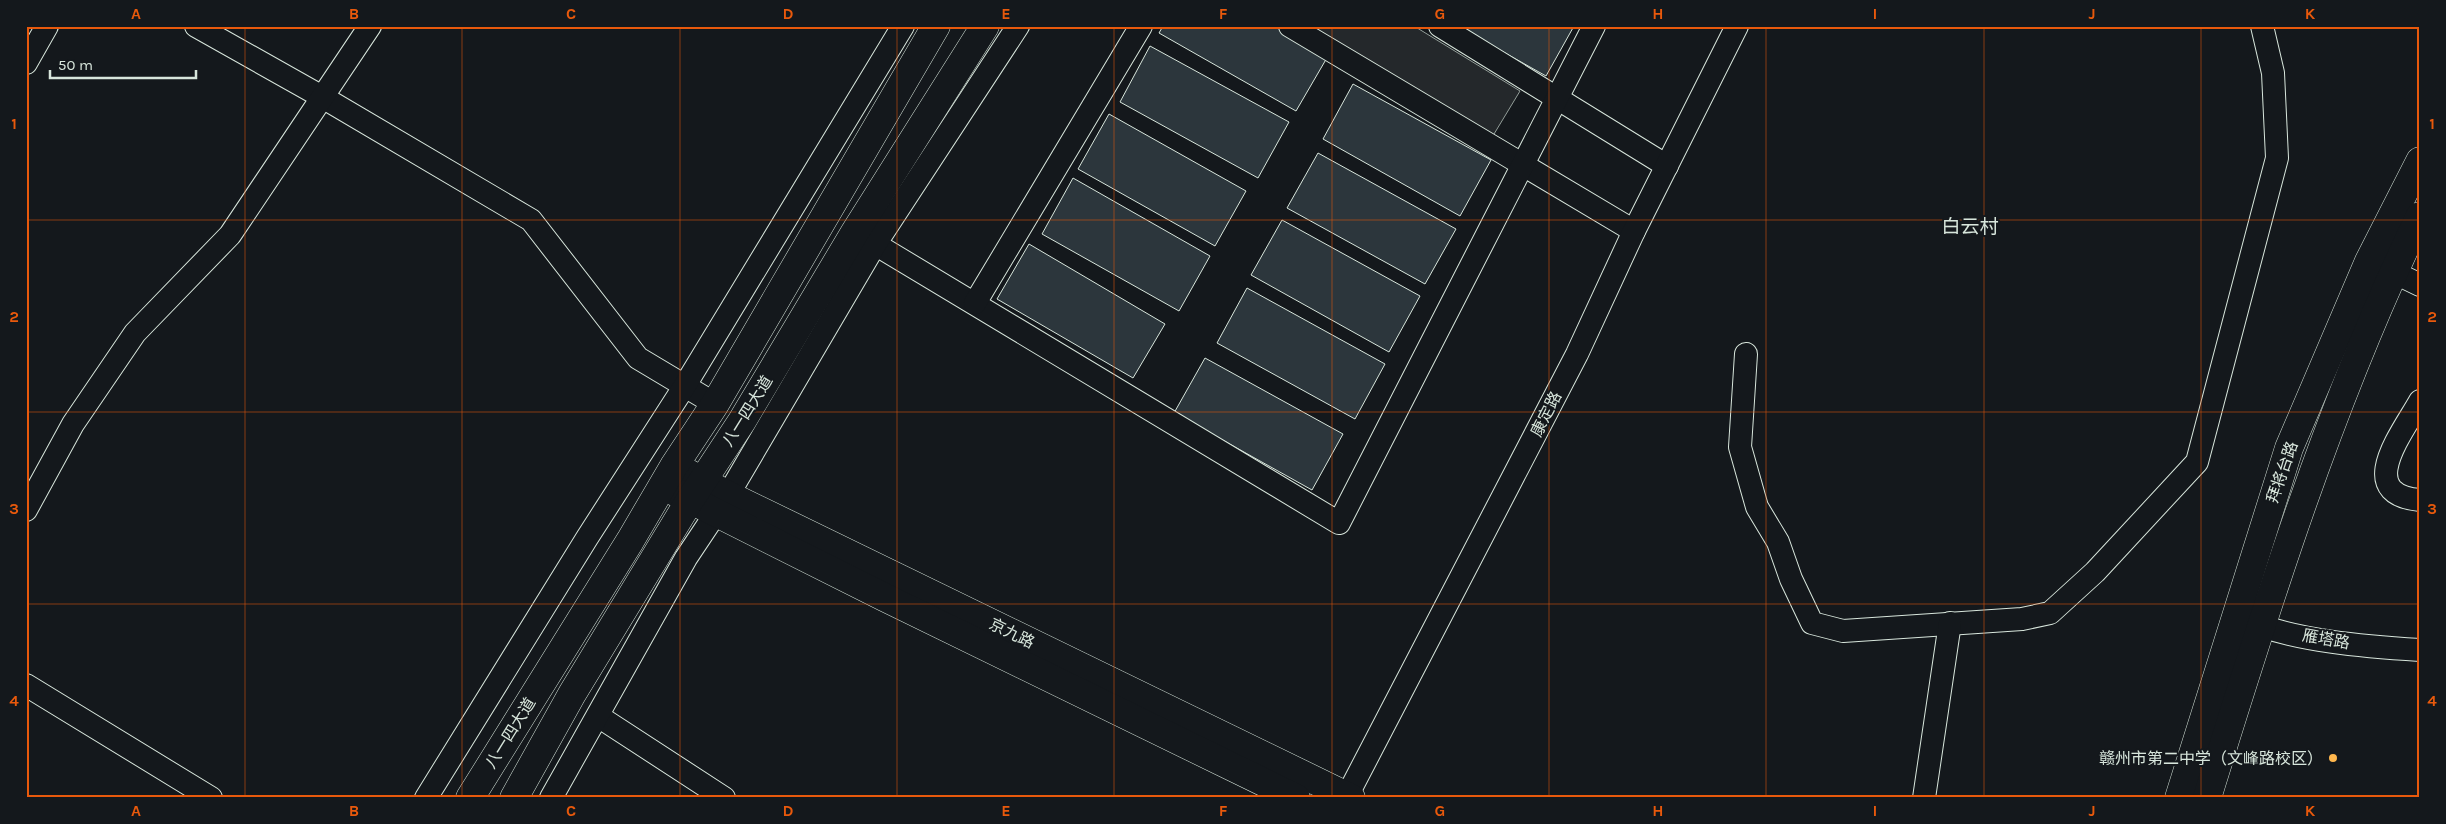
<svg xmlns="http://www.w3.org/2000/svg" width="2446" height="824" font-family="Karla,'Noto Sans SC',sans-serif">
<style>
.parking{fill:#24282b;stroke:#939e99}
.building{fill:#2c363c;stroke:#d8e6dc}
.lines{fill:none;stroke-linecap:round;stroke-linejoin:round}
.minor-casing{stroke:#d8e6dc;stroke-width:24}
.major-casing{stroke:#d8e6dc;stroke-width:29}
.minor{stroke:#14181c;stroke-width:22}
.major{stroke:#14181c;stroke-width:28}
.grid{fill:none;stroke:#e8590c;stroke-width:1;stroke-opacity:0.55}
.poi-dot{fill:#ffb74d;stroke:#14181c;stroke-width:2}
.labels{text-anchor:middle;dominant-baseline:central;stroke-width:4;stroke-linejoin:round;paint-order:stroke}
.street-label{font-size:16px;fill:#d8e6dc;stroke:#14181c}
.poi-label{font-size:16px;fill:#d8e6dc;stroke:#14181c;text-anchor:end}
.quarter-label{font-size:19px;fill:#d8e6dc;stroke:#14181c}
.neatline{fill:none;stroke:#e8590c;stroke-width:2}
.grid-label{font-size:16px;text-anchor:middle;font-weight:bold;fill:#e8590c}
</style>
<rect width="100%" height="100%" fill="#14181c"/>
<polygon class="parking" points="1306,26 1414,26 1520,91 1491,139"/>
<g class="building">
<polygon points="1163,26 1276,26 1328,56 1296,111 1159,33"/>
<polygon points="1457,26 1574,26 1546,76"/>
<polygon points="1150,46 1289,122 1258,178 1120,102"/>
<polygon points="1353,84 1491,160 1460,216 1323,139"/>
<polygon points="1109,114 1246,191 1215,246 1078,169"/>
<polygon points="1318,153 1456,229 1425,284 1287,208"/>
<polygon points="1073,178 1210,256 1179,311 1042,234"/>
<polygon points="1282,220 1420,296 1389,352 1251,275"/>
<polygon points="1029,244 1165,324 1133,378 997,299"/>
<polygon points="1247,288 1385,364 1355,419 1217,343"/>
<polygon points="1205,358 1343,434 1312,490 1174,413"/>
</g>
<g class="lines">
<g class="minor-casing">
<g id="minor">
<polyline points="196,26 324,98 531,220 638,358 715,404"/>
<polyline points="1290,26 1634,231"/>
<polyline points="1440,26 1667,166"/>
<polyline points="26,63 47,26"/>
<polyline points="855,232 1339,523 1594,26"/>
<polyline points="2379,265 2420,285"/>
<polyline points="975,303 1141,26"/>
<polyline points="1746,354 1740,447 1757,507 1778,542 1791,579 1812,623 1843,631 2022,619 2050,613 2095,572 2197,462 2277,158 2273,73 2262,26"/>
<path d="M2420,401C2403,432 2353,494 2420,500"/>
<polyline points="26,510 73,424 135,333 230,235 370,26"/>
<path d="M2246,619C2288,641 2372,647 2420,650"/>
<polyline points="26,685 211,798"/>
<polyline points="598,716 724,798"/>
<polyline points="426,798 587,538 684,387 903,26"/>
<polyline points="551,798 686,558 728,495 876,243 1018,26"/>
<polyline points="1346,798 1577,354 1634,231 1737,26"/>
<polyline points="1924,798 1950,623"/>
</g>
</g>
<g class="major-casing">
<g id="major">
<polyline points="686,472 728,495 1351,798"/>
<polyline points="675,492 884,597 1296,798"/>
<polyline points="470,798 630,541 674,466 715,404 936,26"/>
<polyline points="514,798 572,694 690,500 742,421 855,232 985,26"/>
<polyline points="2179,798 2289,448 2369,261 2420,161"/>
<path d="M2207,798C2268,601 2330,402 2420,216"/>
</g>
</g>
<use href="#minor" class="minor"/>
<use href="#major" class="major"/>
</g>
<path class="grid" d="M245,26V798M462,26V798M680,26V798M897,26V798M1114,26V798M1332,26V798M1549,26V798M1766,26V798M1984,26V798M2201,26V798M26,220H2420M26,412H2420M26,604H2420"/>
<circle class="poi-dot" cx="2333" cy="758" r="5"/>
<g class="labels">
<g class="street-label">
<text transform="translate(747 411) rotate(-58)">八一四大道</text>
<text transform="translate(1546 414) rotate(-63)">康定路</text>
<text transform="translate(2282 472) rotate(-71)">拜将台路</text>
<text transform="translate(1012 633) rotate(26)">京九路</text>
<text transform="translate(2326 639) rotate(10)">雁塔路</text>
<text transform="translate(510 733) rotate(-58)">八一四大道</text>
</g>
<g class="poi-label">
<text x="2323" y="758">赣州市第二中学（文峰路校区）</text>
</g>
<g class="quarter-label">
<text x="1970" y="227">白云村</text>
</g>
</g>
<rect width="2446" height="824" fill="none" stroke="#14181c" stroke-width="55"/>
<path d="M50 70v8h146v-8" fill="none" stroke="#d8e6dc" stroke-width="2.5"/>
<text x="58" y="70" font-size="15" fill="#d8e6dc" stroke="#14181c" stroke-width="4" paint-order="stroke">50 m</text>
<rect x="28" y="28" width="2390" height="768" class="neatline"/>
<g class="grid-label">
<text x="136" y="19">A</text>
<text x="354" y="19">B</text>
<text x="571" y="19">C</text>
<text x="788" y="19">D</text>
<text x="1006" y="19">E</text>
<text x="1223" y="19">F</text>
<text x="1440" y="19">G</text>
<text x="1658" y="19">H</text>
<text x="1875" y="19">I</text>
<text x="2092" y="19">J</text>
<text x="2310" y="19">K</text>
<text x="14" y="129">1</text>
<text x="2432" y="129">1</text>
<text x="14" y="322">2</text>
<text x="2432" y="322">2</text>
<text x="14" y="514">3</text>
<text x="2432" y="514">3</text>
<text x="14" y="706">4</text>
<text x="2432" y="706">4</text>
<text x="136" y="816">A</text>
<text x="354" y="816">B</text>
<text x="571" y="816">C</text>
<text x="788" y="816">D</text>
<text x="1006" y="816">E</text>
<text x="1223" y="816">F</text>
<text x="1440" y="816">G</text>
<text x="1658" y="816">H</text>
<text x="1875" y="816">I</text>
<text x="2092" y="816">J</text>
<text x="2310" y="816">K</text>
</g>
</svg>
